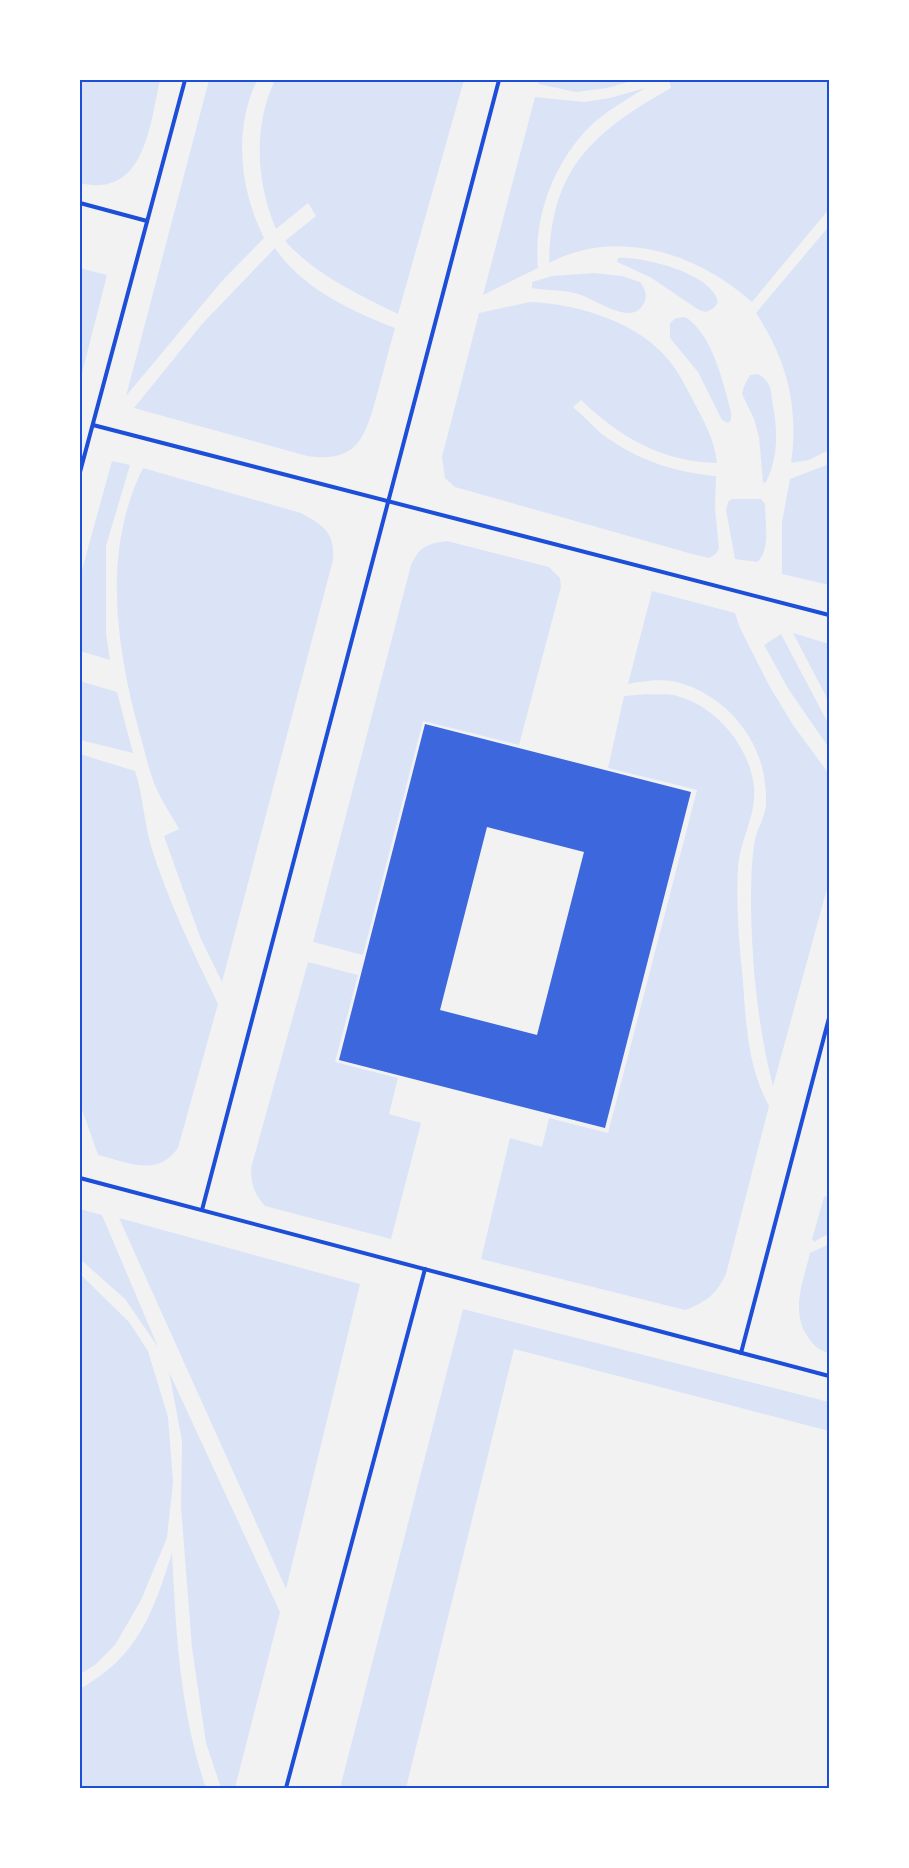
<svg xmlns="http://www.w3.org/2000/svg" width="909" height="1868" font-family="Overpass,sans-serif">
<style>
.green{fill:#dbe4f7}
.building{fill:#3d67dc;fill-rule:evenodd}
.lines{fill:none;stroke-linecap:round;stroke-linejoin:round}
.service{stroke:#1d4ed8;stroke-width:4}
.neatline{fill:none;stroke:#1d4ed8;stroke-width:2}
</style>
<rect width="100%" height="100%" fill="#f2f2f2"/>
<g class="green">
<path d="M80,80H160C150,124 145,199 80,183Z"/>
<path d="M209,80H257C233,131 240,189 264,238L222,281L126,396Z"/>
<path d="M275,80H464L398,314C357,294 316,275 285,241L316,216L308,203L276,229C256,182 253,126 275,80Z"/>
<polygon points="539,80 635,80 607,88 576,92 538,84"/>
<path d="M669,80H829V209L752,302C697,253 617,227 549,263C551,168 593,132 671,88Z"/>
<path d="M645,88C629,98 612,108 597,120C556,156 533,214 538,268L483,295L535,97L584,102L610,98Z"/>
<path d="M829,226V450L809,460L791,463C799,407 787,360 756,313Z"/>
<path d="M275,248C302,288 351,311 395,328C389,349 384,370 378,391C366,434 360,464 307,456L134,408L202,324Z"/>
<path d="M618,258C643,256 713,274 718,302L714,308L706,312L699,310L650,277L617,262Z"/>
<polygon points="80,268 107,275 80,381"/>
<path d="M593,273L622,276L640,282C645,289 648,295 644,303C632,328 596,299 578,294C563,289 547,291 532,288V282L552,276Z"/>
<path d="M530,302C578,304 640,322 671,363C681,376 688,391 696,406C706,425 715,442 717,463C663,462 619,437 581,400L573,407C583,415 592,426 602,434C637,460 673,472 716,476L715,509L719,548L716,554L709,558L692,554L455,487L445,478L442,457L479,313Z"/>
<path d="M685,317C712,333 723,382 731,412V420L728,423L722,420L698,372L670,338V323L676,318Z"/>
<path d="M758,374C772,382 771,392 773,406C778,433 778,457 766,482L763,483L759,437L754,419L742,394L744,386L750,375Z"/>
<polygon points="112,461 130,465 106,546 106,634 110,660 80,651 80,577"/>
<polygon points="829,464 829,585 782,574 782,522 790,479"/>
<path d="M143,468L301,513C324,526 335,532 333,560L222,982L200,937L164,836L179,829C172,816 164,805 158,792C149,774 145,751 139,731C116,646 102,550 143,468Z"/>
<path d="M732,499H761L765,504C765,521 771,551 757,562L735,559L726,510L728,502Z"/>
<path d="M447,541L549,567L560,578L561,587L519,745L423,721L363,955L313,942L411,565C420,546 427,544 447,541Z"/>
<path d="M652,591L735,613L740,628L770,687L793,725L829,774V881L773,1086C758,1028 752,967 751,907C751,884 751,861 755,839C757,830 762,822 764,814C767,806 766,793 765,784C761,738 725,696 680,683C663,678 645,681 628,684Z"/>
<polygon points="793,633 829,644 829,702"/>
<polygon points="781,634 829,725 829,748 789,690 764,645"/>
<polygon points="80,681 117,692 133,753 80,740"/>
<path d="M647,694C656,695 668,693 677,696C716,706 749,746 754,786C757,814 740,840 738,868C736,906 739,944 743,981C746,1025 748,1067 769,1106L726,1274C717,1294 705,1303 685,1310L481,1259L510,1138L542,1147L549,1118L608,1133L697,790L608,768L624,696Z"/>
<path d="M80,754L135,771C143,795 144,821 151,846C168,901 193,952 218,1004L178,1148C157,1178 127,1162 98,1155L80,1104Z"/>
<path d="M308,962L358,975L335,1062L398,1078L389,1114L421,1123L391,1239L265,1206C254,1194 251,1184 251,1168Z"/>
<polygon points="826,1196 829,1200 829,1233 814,1242 812,1239 824,1197"/>
<polygon points="80,1209 102,1215 158,1347 125,1299 80,1259"/>
<polygon points="119,1218 360,1284 286,1589"/>
<path d="M829,1244V1353C821,1351 815,1347 810,1340C789,1313 803,1283 810,1253Z"/>
<polygon points="80,1274 129,1322 148,1351 168,1417 173,1482 167,1538 141,1600 115,1645 95,1665 80,1674"/>
<polygon points="463,1309 829,1402 829,1431 514,1349 406,1788 340,1788"/>
<polygon points="169,1372 280,1612 235,1788 221,1788 206,1743 192,1648 181,1507 182,1441"/>
<path d="M172,1553C176,1633 180,1712 206,1788H84L80,1786V1689C139,1655 152,1615 172,1553Z"/>
</g>
<path class="building" d="M425,724L691,792L605,1128L339,1060ZM487,827L584,852L537,1035L440,1010Z"/>
<g class="lines">
<g class="service">
<polyline points="80,203 147,221"/>
<polyline points="93,425 829,615"/>
<polyline points="80,472 185,80"/>
<polyline points="80,1178 829,1376"/>
<polyline points="202,1210 499,80"/>
<polyline points="741,1353 829,1018"/>
<polyline points="286,1788 425,1269"/>
</g>
</g>
<rect width="909" height="1868" fill="none" stroke="#ffffff" stroke-width="162"/>
<rect x="81" y="81" width="747" height="1706" class="neatline"/>
</svg>
